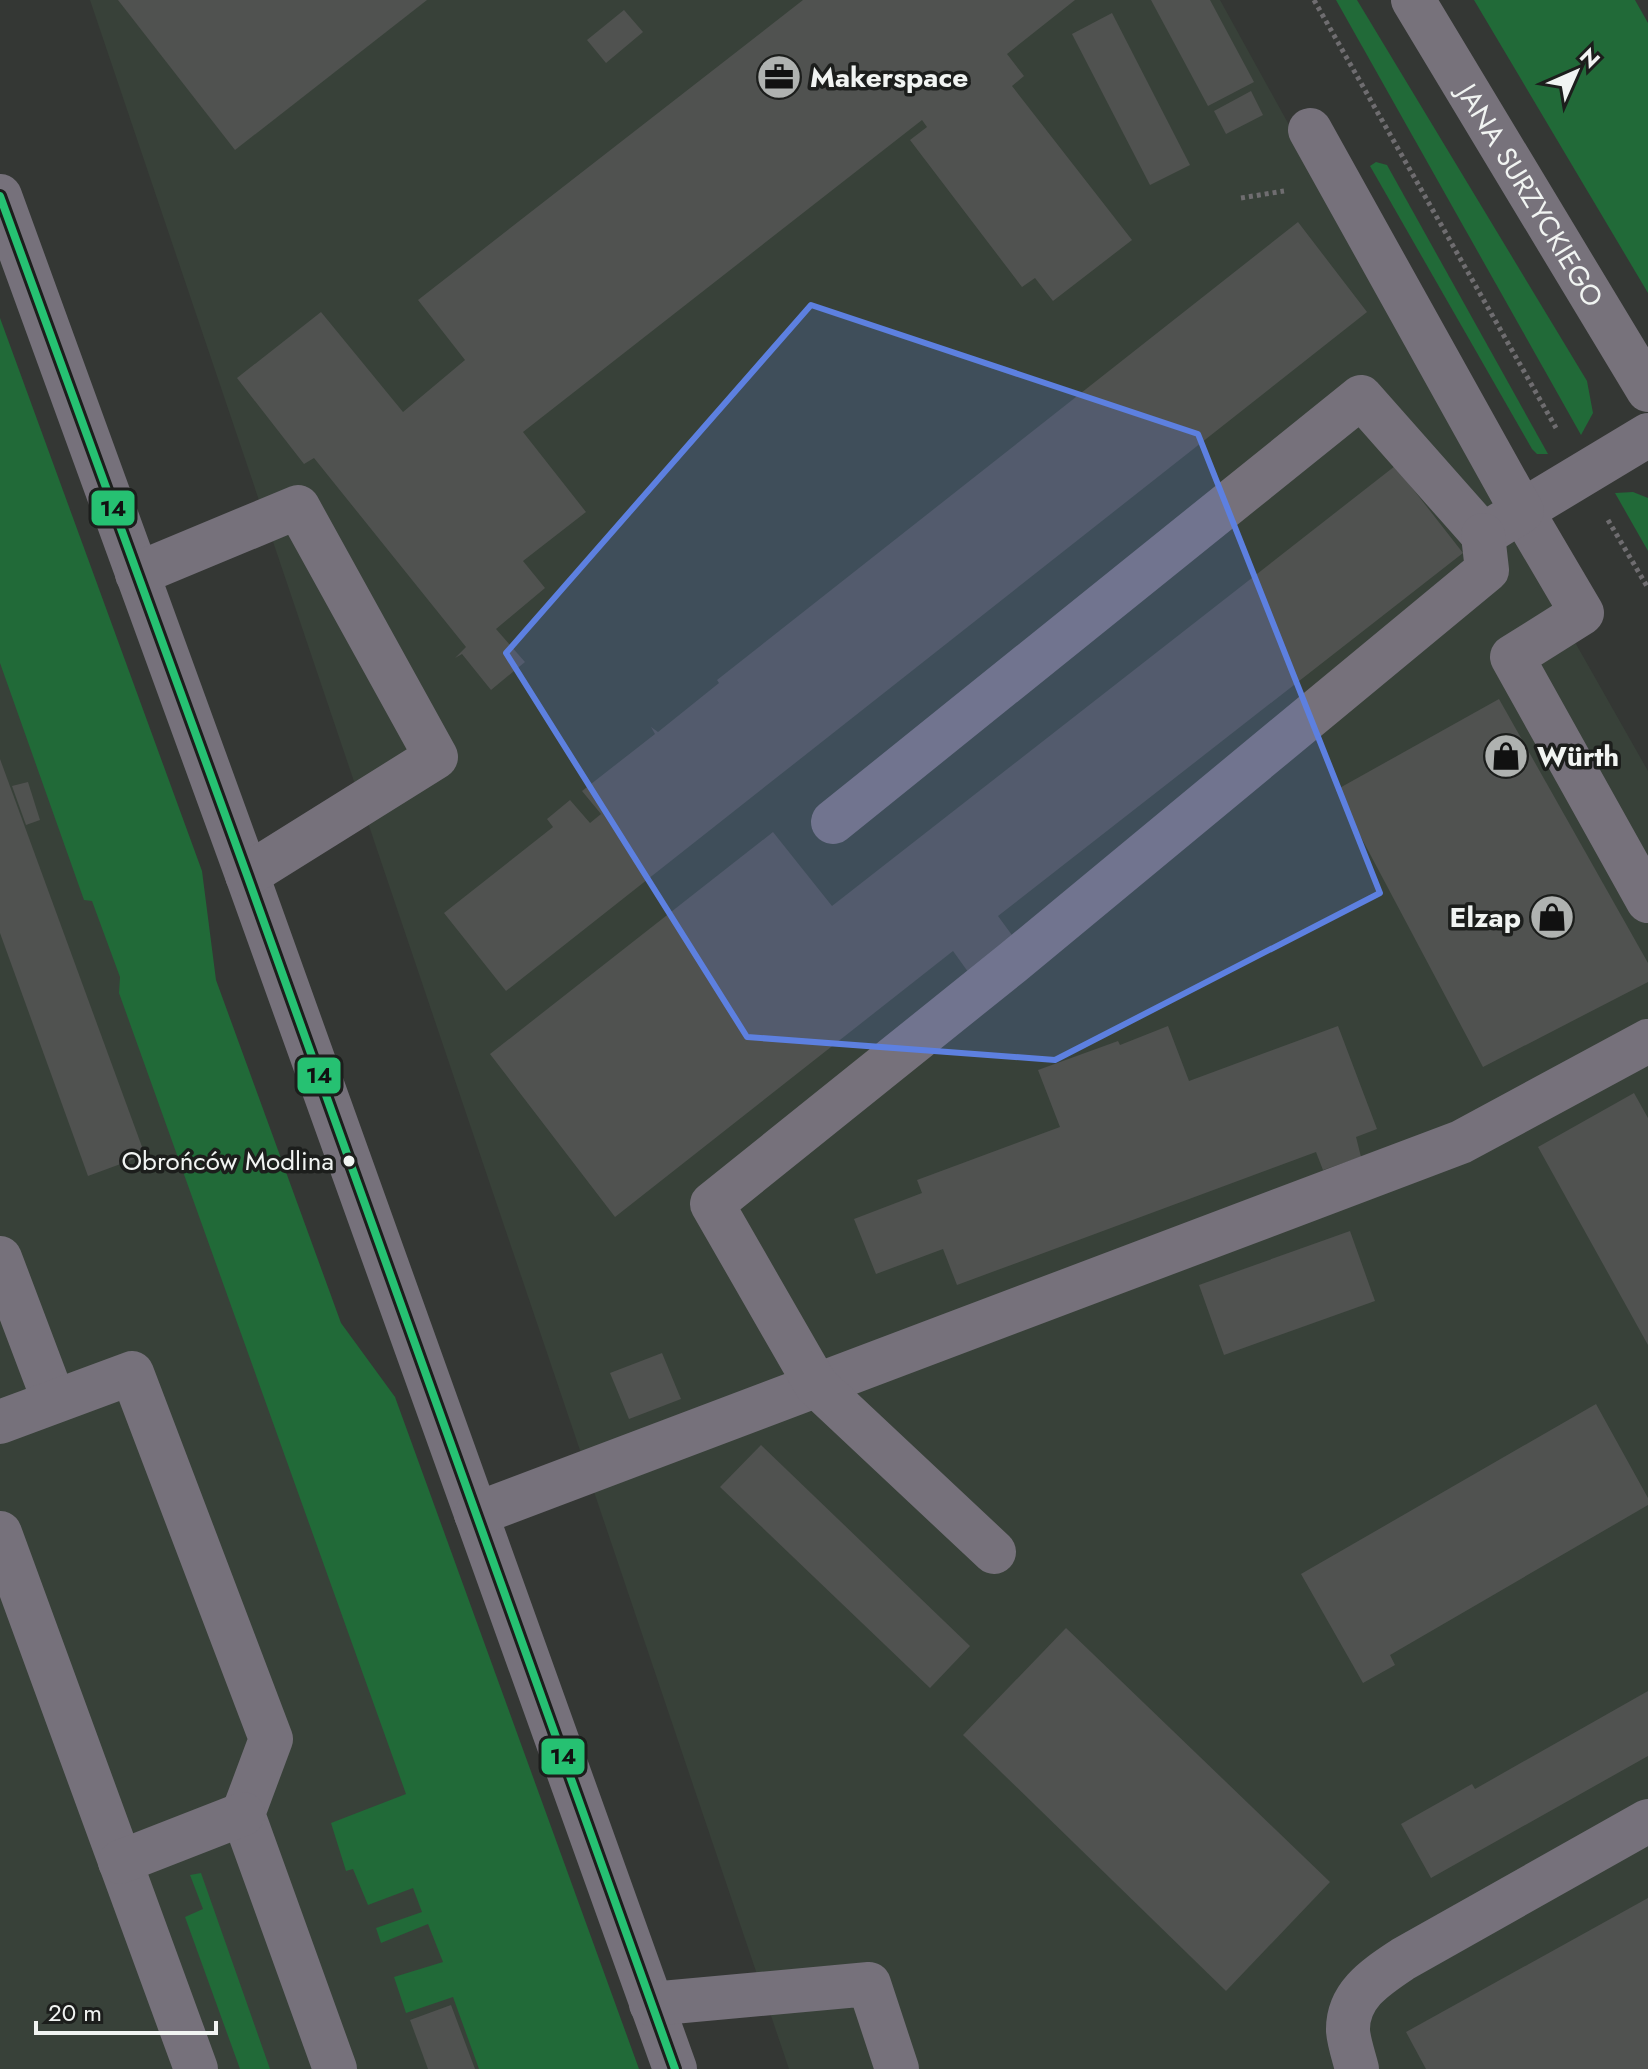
<svg xmlns="http://www.w3.org/2000/svg" width="1648" height="2069" font-family="Jost,sans-serif">
<style>
.built{fill:#384139}
.green{fill:#216a38}
.building{fill:#505250}
.lines{fill:none;stroke-linecap:round;stroke-linejoin:round}
.path{stroke:#6f6d70;stroke-width:5;stroke-dasharray:4 4;stroke-linecap:butt}
.minor{stroke:#76717b;stroke-width:44}
.major{stroke:#77727b;stroke-width:44}
.bus-1-casing{stroke:#1c1e1c;stroke-width:14}
.bus-1{stroke:#26c172;stroke-width:8}
.marked{fill:#5d80e0;fill-opacity:0.2;stroke:#5d80e0;stroke-width:6;stroke-linejoin:round}
.bus-dot{fill:#f1f4f2;stroke:#1c1e1c;stroke-width:3}
.labels{text-anchor:middle;dominant-baseline:central;stroke-width:7;stroke-linejoin:round;paint-order:stroke}
.bus-label{font-size:26px;fill:#f1f4f2;stroke:#1c1e1c;text-anchor:end}
.poi-label{font-size:28px;font-weight:bold;fill:#f1f4f2;stroke:#1c1e1c;text-anchor:start}
.street-label{font-size:28px;fill:#f1f4f2;stroke:#1c1e1c}
.line-badge{stroke:#1c1e1c;stroke-width:3}
.pale-badge-label{font-size:22px;text-anchor:middle;font-weight:bold;fill:#111}
</style>
<rect width="100%" height="100%" fill="#343734"/>
<g class="built">
<polygon points="90,0 1220,0 1555,607 1648,771 1648,2069 789,2069"/>
<polygon points="0,497 550,2069 0,2069"/>
</g>
<g class="green">
<polygon points="1336,0 1357,0 1587,381 1593,413 1581,435"/>
<polygon points="1474,0 1635,0 1648,23 1648,293"/>
<polygon points="1376,162 1387,165 1548,454 1537,454 1532,449 1370,166"/>
<polygon points="0,318 202,871 216,980 341,1323 395,1397 639,2069 479,2069 453,1997 406,2013 394,1977 443,1962 428,1924 381,1943 376,1928 422,1912 413,1888 368,1905 353,1869 346,1871 331,1823 406,1794 119,993 120,977 92,901 84,900 0,663"/>
<polygon points="1633,492 1648,498 1648,551 1615,493"/>
<polygon points="201,1873 270,2069 240,2069 185,1917 203,1909 190,1875"/>
</g>
<g class="building">
<polygon points="118,0 427,0 235,150"/>
<polygon points="803,0 1075,0 1007,54 1024,76 1012,86 1132,240 1053,301 1035,278 1022,287 910,140 927,127 922,120 523,432 586,512 523,561 545,588 496,629 525,662 491,690 462,654 455,658 466,647 314,458 304,464 237,378 321,312 403,412 465,360 418,300"/>
<polygon points="1151,0 1210,0 1254,82 1208,106"/>
<polygon points="624,10 643,32 606,63 587,40"/>
<polygon points="1112,13 1190,165 1150,185 1072,34"/>
<polygon points="1251,91 1263,115 1226,134 1214,111"/>
<polygon points="1298,222 1367,312 506,991 444,913 553,827 547,819 570,800 590,823 601,814 582,791 655,734 651,727 658,732 719,683 717,680"/>
<polygon points="1395,466 1463,553 998,916 1017,942 971,976 953,951 615,1217 490,1054 773,832 832,906"/>
<polygon points="1499,699 1648,963 1648,982 1483,1067 1336,790"/>
<polygon points="0,759 145,1155 88,1176 0,933"/>
<polygon points="28,782 40,820 26,825 12,786"/>
<polygon points="1168,1026 1189,1081 1338,1026 1377,1129 1356,1137 1361,1157 1323,1170 1316,1152 957,1285 943,1249 876,1274 854,1219 922,1193 917,1180 1060,1127 1038,1070 1118,1041 1120,1045"/>
<polygon points="1634,1093 1648,1118 1648,1345 1538,1147"/>
<polygon points="1350,1231 1375,1301 1224,1355 1199,1285"/>
<polygon points="662,1353 681,1399 629,1419 610,1373"/>
<polygon points="1596,1404 1648,1498 1648,1505 1390,1655 1395,1665 1363,1683 1301,1574"/>
<polygon points="761,1445 970,1646 930,1688 720,1487"/>
<polygon points="1066,1628 1330,1882 1226,1991 963,1735"/>
<polygon points="1648,1691 1648,1756 1431,1878 1401,1824 1472,1784 1475,1789"/>
<polygon points="1648,1898 1648,2069 1426,2069 1406,2032"/>
<polygon points="451,2005 475,2069 428,2069 410,2020"/>
</g>
<g class="lines">
<g class="path">
<polyline points="1314,0 1556,428"/>
<polyline points="1241,198 1284,191"/>
<polyline points="1608,520 1648,588"/>
</g>
<g class="minor">
<polyline points="0,196 247,875 675,2069"/>
<polyline points="1648,435 1522,511 1582,613 1512,657 1648,901"/>
<polyline points="137,574 298,507 436,757 247,875"/>
<polyline points="833,822 1361,397 1483,535 1522,511 1310,130"/>
<polyline points="0,1258 54,1401"/>
<polyline points="0,1422 132,1373 271,1739 243,1814 335,2069"/>
<polyline points="476,1514 1461,1142 1648,1041"/>
<polyline points="0,1533 196,2069"/>
<polyline points="994,1552 816,1385 712,1204 1012,963 1487,570 1483,535"/>
<polyline points="120,1862 243,1814"/>
<polyline points="651,2004 869,1984 897,2069"/>
<path d="M1357,2069C1354,2057 1349,2043 1348,2031C1347,1995 1376,1977 1403,1959L1648,1821"/>
</g>
<path class="major" id="s1" d="M1413,0L1648,390"/>
<g class="bus-1-casing">
<polyline id="bus-1" points="0,196 247,875 675,2069"/>
</g>
<use href="#bus-1" class="bus-1"/>
</g>
<path class="marked" d="M811,305L1198,434L1380,893L1055,1060L747,1037L506,653Z"/>
<defs>
<g id="office-disc" transform="scale(2.3)"><circle r="9.5" fill="#afb2b0" stroke="#1c1e1c"/><path d="M-6-3h4V-5.5h4V-3h4V5H-6ZM-1-4.5V-3h2v-1.5ZM-6 0V1H6V0Z" fill="#111"/></g>
<g id="shop-disc" transform="scale(2.3)"><circle r="9.5" fill="#afb2b0" stroke="#1c1e1c"/><path d="M-5-2.5h2.3a2.7 3.5 0 0 1 5.4 0H5L5.5 6h-11ZM-1.5-2.5h3a1.5 2.3 0 0 0-3 0Z" fill="#111"/></g>
</defs>
<g fill-rule="evenodd">
<use href="#office-disc" x="779" y="77"/>
<use href="#shop-disc" x="1506" y="756"/>
<use href="#shop-disc" x="1552" y="917"/>
</g>
<circle class="bus-dot" cx="349" cy="1161" r="7"/>
<g class="labels">
<g class="bus-label">
<text x="334" y="1161">Obrońców Modlina</text>
</g>
<g class="poi-label">
<text x="810" y="77">Makerspace</text>
<text x="1537" y="756">Würth</text>
<text x="1521" y="917" text-anchor="end">Elzap</text>
</g>
<g class="street-label">
<text stroke="none"><textPath href="#s1" startOffset="228">JANA SURZYCKIEGO</textPath></text>
</g>
</g>
<g class="line-badge">
<rect x="90" y="489" width="46" height="38" rx="8" fill="#26c172"/>
<rect x="296" y="1056" width="46" height="39" rx="8" fill="#26c172"/>
<rect x="540" y="1737" width="46" height="39" rx="8" fill="#26c172"/>
</g>
<g class="pale-badge-label">
<text x="113" y="516">14</text>
<text x="319" y="1083">14</text>
<text x="563" y="1764">14</text>
</g>
<g transform="translate(1576 72) rotate(45)" stroke="#1c1e1c" stroke-width="6" paint-order="stroke">
<path d="M0-6L14 30L0 20L-14 30Z" fill="#f1f4f2"/>
<text y="-12" font-size="22" font-weight="bold" text-anchor="middle" fill="#f1f4f2">N</text>
</g>
<path d="M36 2021v12h180v-12" fill="none" stroke="#f1f4f2" stroke-width="4"/>
<text x="48" y="2021" font-size="24" fill="#f1f4f2" stroke="#1c1e1c" stroke-width="6" paint-order="stroke">20 m</text>
</svg>
